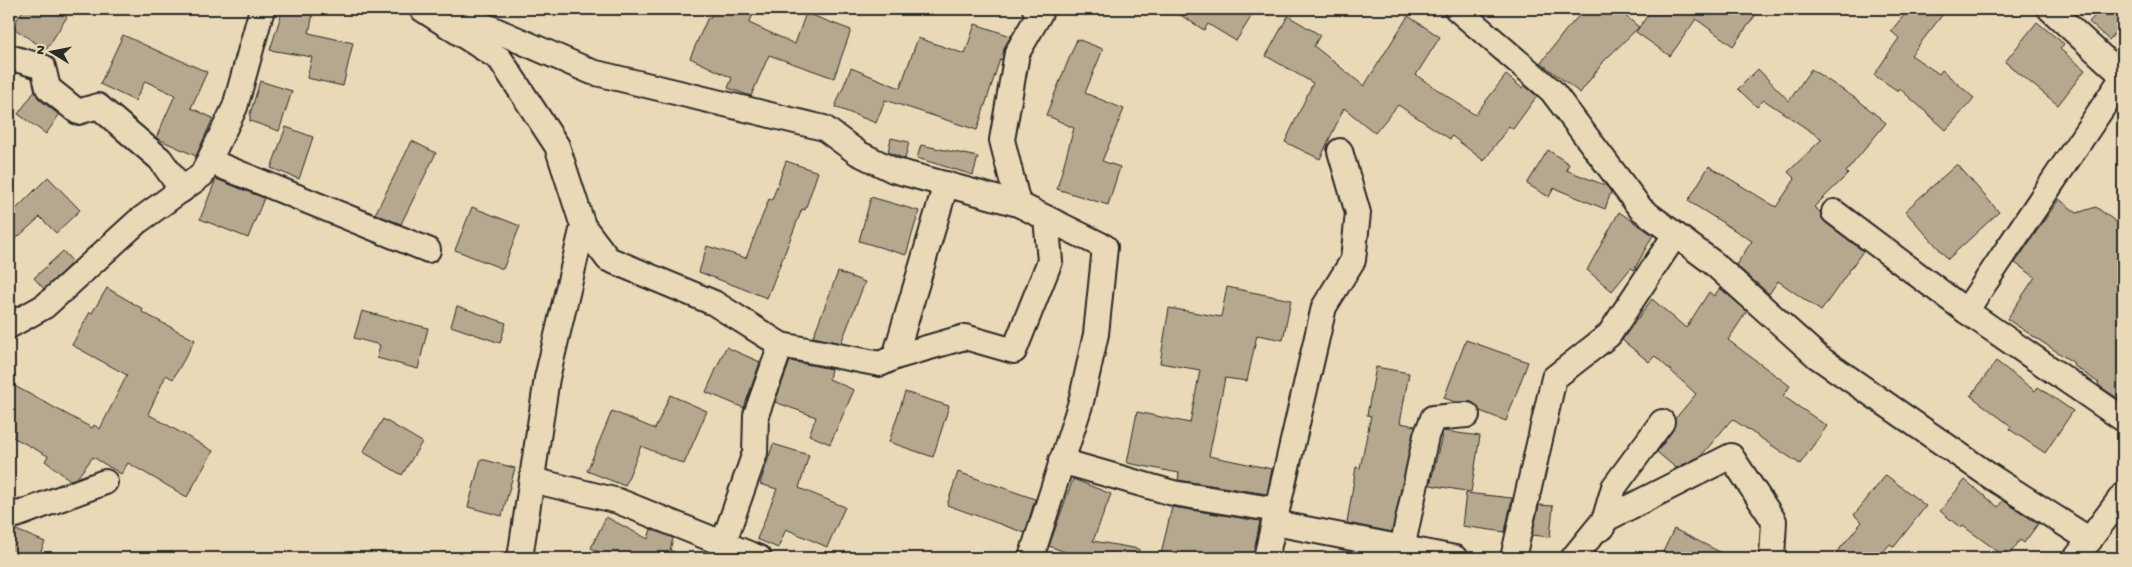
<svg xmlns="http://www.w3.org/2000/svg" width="2132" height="567" font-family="'Gochi Hand',sans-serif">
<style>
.building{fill:#b5a88f;stroke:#2b2b2b}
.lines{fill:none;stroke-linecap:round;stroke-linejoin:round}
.street-casing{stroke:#2b2b2b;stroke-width:28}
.street{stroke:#ead9b6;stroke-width:24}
</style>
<rect width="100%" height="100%" fill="#ead9b6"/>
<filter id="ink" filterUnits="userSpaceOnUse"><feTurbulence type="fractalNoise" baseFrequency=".02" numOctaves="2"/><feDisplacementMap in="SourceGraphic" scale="10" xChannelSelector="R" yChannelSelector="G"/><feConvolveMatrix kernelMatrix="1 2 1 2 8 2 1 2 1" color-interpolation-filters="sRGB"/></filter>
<g filter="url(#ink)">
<g class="building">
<polygon points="24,9 55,9 67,17 46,50 12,27"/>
<polygon points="283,9 314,9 309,33 353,43 343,86 307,78 312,57 270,50"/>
<polygon points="715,9 756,9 749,23 795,44 806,13 851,30 834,78 769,55 751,96 728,88 732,78 690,58 708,17 710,18"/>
<polygon points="1171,9 1256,9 1236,41 1208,24 1204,30"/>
<polygon points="1585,9 1617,9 1639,27 1604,61 1580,93 1541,63 1565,31"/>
<polygon points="1652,9 1760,9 1733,46 1696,19 1670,56 1636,32"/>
<polygon points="1909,9 1947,9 1911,55 1939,74 1942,70 1974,98 1946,130 1899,88 1898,91 1874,75 1899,38 1891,31"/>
<polygon points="2101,9 2123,9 2123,24 2109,40 2089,22"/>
<polygon points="1288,16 1320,35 1314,46 1364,86 1408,16 1440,37 1416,75 1475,115 1506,75 1522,88 1524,85 1537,96 1513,129 1509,126 1484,161 1452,136 1450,139 1398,105 1375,133 1344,108 1320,159 1285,142 1313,83 1266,56"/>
<polygon points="2037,22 2064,44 2060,49 2085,70 2058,105 2005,62"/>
<polygon points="975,24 1011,36 1005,46 1002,60 1000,59 977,130 885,100 876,123 835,107 851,68 900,88 918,38 965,54"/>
<polygon points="123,35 173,58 173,57 207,72 191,108 213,118 196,156 156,138 175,95 145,81 135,101 100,84"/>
<polygon points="1077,39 1103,49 1085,93 1124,109 1102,161 1120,167 1108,205 1057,189 1074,128 1046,115"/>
<polygon points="1758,69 1789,101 1811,69 1858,100 1886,123 1846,172 1848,174 1814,207 1820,212 1822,218 1826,223 1863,251 1821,311 1778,281 1769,294 1736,265 1752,241 1688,201 1709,166 1776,207 1795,179 1788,172 1822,139 1764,100 1757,107 1738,89"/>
<polygon points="260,81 292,91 279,131 250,121 250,114"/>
<polygon points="35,91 39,99 59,115 46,134 18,114"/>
<polygon points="286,127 313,137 299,179 271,168"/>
<polygon points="891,138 909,142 905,159 888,152"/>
<polygon points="412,141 436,153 401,224 375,214"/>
<polygon points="921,145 978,157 973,175 917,158"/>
<polygon points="1548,150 1569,164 1566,170 1607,186 1611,192 1605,209 1554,188 1549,197 1527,184"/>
<polygon points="786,161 818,172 805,210 802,209 767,298 699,272 707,246 746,258 769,199 772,200"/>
<polygon points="1957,164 1999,212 1948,259 1905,211"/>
<polygon points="48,177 80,210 56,233 40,217 9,245 9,216"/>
<polygon points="216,179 264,198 248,238 200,219"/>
<polygon points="871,197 919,211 906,255 859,241"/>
<polygon points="2059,199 2077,213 2096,207 2123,227 2123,402 2098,385 2099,383 2073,365 2074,363 2007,319 2035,277 2015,263"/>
<polygon points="472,207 520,226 503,269 455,250"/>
<polygon points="1619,212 1653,235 1634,270 1631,268 1612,291 1587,270"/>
<polygon points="63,251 73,262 44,289 34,278"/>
<polygon points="838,272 865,282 841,343 813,337"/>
<polygon points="1227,287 1291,300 1283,340 1257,335 1247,381 1225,378 1209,456 1272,469 1267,494 1178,480 1179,473 1127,463 1137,412 1190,423 1200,370 1160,363 1169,308 1221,317"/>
<polygon points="107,288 143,309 142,312 195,340 173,379 166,375 148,414 213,451 187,497 128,463 121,474 93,457 77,478 70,480 45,461 48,456 9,435 9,383 92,428 94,425 100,429 127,375 72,345 90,312 92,313"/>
<polygon points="1720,288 1747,311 1728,340 1790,386 1783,396 1827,426 1800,464 1732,419 1701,456 1676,468 1657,452 1673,430 1675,419 1696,394 1655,356 1649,362 1622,340 1652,299 1686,328 1709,292 1714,296"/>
<polygon points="457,306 506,323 500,343 451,326"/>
<polygon points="362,311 428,328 418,369 377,358 380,345 354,338"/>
<polygon points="1466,340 1528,362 1506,421 1480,411 1472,402 1455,402 1444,398"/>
<polygon points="726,347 760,362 744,408 706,392"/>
<polygon points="790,361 831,369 829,379 854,390 830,444 809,435 816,417 775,402"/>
<polygon points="1996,361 2035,391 2038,387 2073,411 2045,453 2009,429 2011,426 1971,396"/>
<polygon points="1376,367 1409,373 1400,423 1415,426 1392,532 1347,523 1356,467 1360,468 1371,416 1367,415"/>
<polygon points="905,392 949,406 933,457 889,442"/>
<polygon points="670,395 707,411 684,464 641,446 625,486 587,471 612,411 655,429"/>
<polygon points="383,419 422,442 402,475 363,452"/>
<polygon points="1443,431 1480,436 1471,492 1430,485"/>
<polygon points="773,444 809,455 799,488 845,507 827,547 786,529 778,548 757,539 777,489 760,484"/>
<polygon points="481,459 515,468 502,516 468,507"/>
<polygon points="958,472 1035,499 1025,533 947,505"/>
<polygon points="1886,475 1926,506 1894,547 1890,544 1878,558 1832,558 1862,522 1854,515"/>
<polygon points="1073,479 1111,494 1093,541 1139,549 1138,558 1081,558 1049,546"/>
<polygon points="1965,480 1998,507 2003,500 2038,524 2024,543 2020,540 2007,558 1963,526 1961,528 1940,511"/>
<polygon points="1466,493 1512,498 1505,532 1462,526"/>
<polygon points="1539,505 1553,506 1550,537 1532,535"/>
<polygon points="1172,507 1260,521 1253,558 1160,558"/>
<polygon points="606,517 648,539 651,529 673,538 670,550 686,558 611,558 591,548"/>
<polygon points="9,527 45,542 38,558 9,558"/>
<polygon points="1674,529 1732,558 1660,558"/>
</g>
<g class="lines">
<g class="street-casing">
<g id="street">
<polyline points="422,9 500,59 557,146 583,226 547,378 520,558"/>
<polyline points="447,9 592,72 824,128 858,153 893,170 1018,204 1105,247 1096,334 1081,402 1031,558"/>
<polyline points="1457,9 1552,91 1641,209 1712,262 1818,357 1990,476 2090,540"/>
<polyline points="2050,9 2123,76"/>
<polyline points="9,57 43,67 48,88 78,112 98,106 160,159 182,190"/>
<polyline points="209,161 428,250"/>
<polyline points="1018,204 1002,140 1017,53 1040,13 1035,9"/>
<polyline points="1834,212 1966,311 2123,419"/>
<polyline points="583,226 608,259 714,303 781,345 880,364 895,357 946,184"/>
<polyline points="1966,311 2123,77"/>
<polyline points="9,326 45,306 137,222 202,175 235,107 262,9"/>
<polyline points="895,357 965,337 1014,351 1050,261 1046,218"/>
<polyline points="1061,461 1173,493 1277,510 1266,558"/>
<polyline points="532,480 618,501 759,558"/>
<polyline points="1277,510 1324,307 1353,260 1358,213 1340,151"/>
<polyline points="9,511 16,515 105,482"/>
<polyline points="1275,523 1455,558"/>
<polyline points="1602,528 1614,487 1662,422"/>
<polyline points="723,544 755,453 756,415 781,345"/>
<polyline points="1400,558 1426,436 1433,418 1467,415"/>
<polyline points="1513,558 1554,378 1609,335 1675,235"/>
<polyline points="1573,558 1604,520 1731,456 1774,521 1772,558"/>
<polyline points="2076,558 2123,495"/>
</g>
</g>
<use href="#street" class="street"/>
</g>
</g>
<rect width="2132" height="567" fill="none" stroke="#ead9b6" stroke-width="30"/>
<rect x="15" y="15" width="2102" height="537" fill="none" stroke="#2b2b2b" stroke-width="2" filter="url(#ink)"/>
<g transform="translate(52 52) rotate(280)" stroke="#ead9b6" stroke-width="4" paint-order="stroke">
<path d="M0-4L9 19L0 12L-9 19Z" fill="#2b2b2b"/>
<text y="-8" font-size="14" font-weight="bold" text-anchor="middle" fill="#2b2b2b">N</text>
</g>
</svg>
